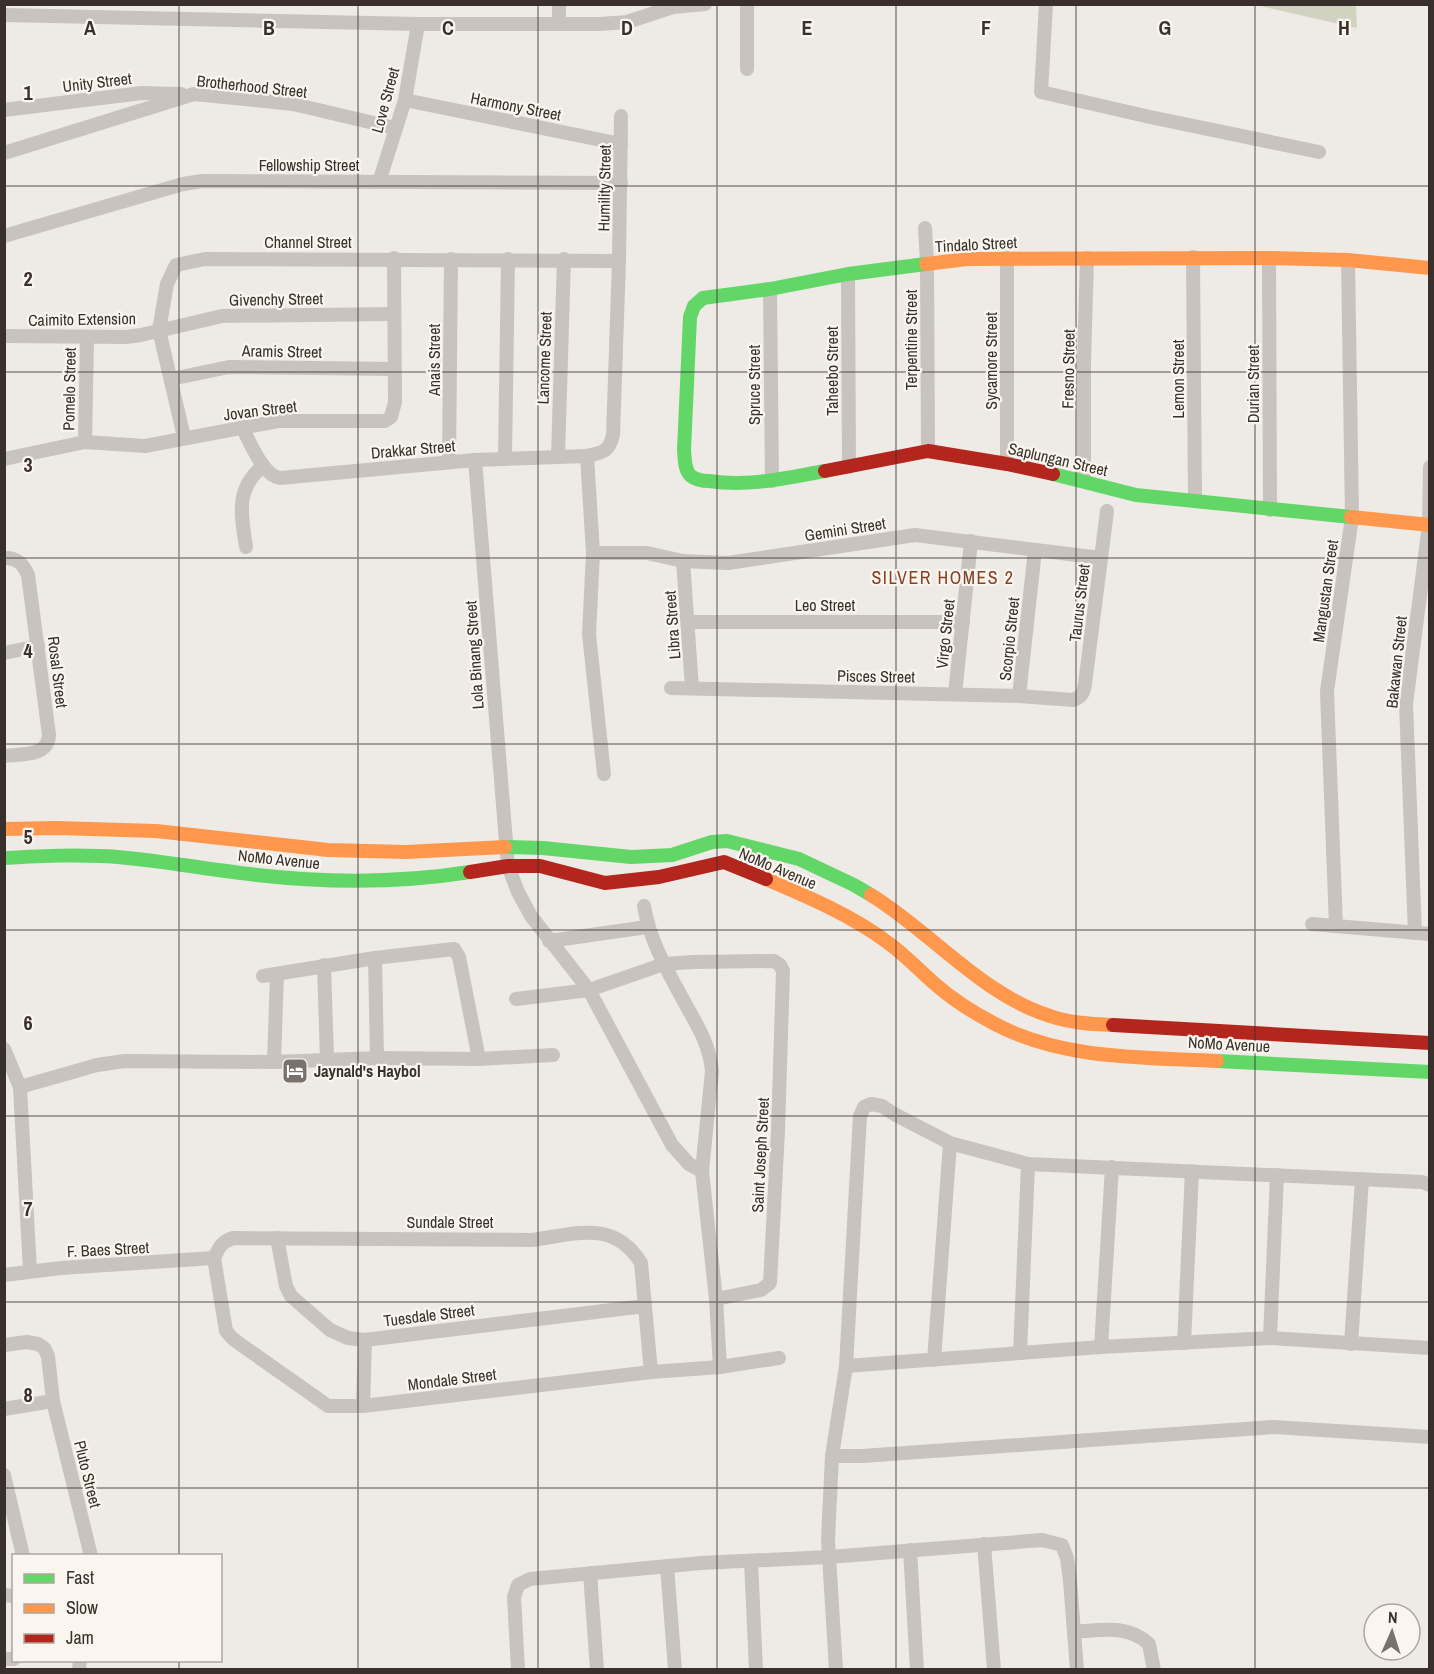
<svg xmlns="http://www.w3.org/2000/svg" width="1434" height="1674" font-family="'Archivo Narrow',sans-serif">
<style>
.green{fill:#cfd3c0}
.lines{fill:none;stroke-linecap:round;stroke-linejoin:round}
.street{stroke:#c8c3be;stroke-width:14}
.fast{stroke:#63d668;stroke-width:14}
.slow{stroke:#ff974d;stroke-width:14}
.jam{stroke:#b3261e;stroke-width:14}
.grid{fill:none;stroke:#39302b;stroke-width:1.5;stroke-opacity:0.55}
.labels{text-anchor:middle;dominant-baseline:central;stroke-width:4.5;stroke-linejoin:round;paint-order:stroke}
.street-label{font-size:16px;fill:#39302b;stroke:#faf5ee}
.poi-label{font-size:16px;font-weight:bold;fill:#39302b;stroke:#faf5ee;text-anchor:start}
.neighbourhood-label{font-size:18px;letter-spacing:1.5px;fill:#854128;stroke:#faf5ee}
.grid-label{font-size:20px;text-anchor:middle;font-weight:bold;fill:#39302b;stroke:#faf5ee;stroke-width:4.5;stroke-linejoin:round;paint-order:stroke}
</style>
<rect width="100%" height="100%" fill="#eeeae5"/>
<polygon class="green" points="1256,5 1356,5 1357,28"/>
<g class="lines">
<g class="street">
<polyline points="559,4 559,24"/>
<polyline points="747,4 747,69"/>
<polyline points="1046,4 1041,92 1150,117 1319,152"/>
<polyline points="4,15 418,24 599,24 627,22 673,7 705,4"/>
<polyline points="405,100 621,144"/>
<polyline points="4,110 142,93 181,94"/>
<polyline points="4,153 194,94 293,104 395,128"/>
<polyline points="379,182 405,100 418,24"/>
<polyline points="925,228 927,263 928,451"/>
<polyline points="4,236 183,184 202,181 621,183"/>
<polyline points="1193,257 1195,501"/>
<polyline points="1269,258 1270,510"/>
<polyline points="848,274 849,467"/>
<polyline points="770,289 772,481"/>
<polyline points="4,336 126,337 141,335 222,316 394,314"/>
<polyline points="171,379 229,367 394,369"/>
<path d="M242,427C250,442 263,476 280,478L475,460L587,456C603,452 609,452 613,435L619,261L621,116"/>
<polyline points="184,437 159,330 167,284 176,265 205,259 619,261"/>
<polyline points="85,442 87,337"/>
<polyline points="587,456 593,553 589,634 604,774"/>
<polyline points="558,457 564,259"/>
<polyline points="505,458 508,259"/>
<polyline points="4,459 85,442 145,446 278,421 385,421 391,417 395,402 394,258"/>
<polyline points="475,460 508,866 518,892 531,916 589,990 672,1145 689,1164 702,1171"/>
<polyline points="449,462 451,259"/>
<polyline points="1007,464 1007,258"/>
<polyline points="1084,481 1084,361 1087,258"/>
<path d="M246,547C241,514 235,489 263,466"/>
<polyline points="593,553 647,553 683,561 728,563 915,535 1101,558"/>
<path d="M4,558C17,557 23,564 28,575L49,735C48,757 22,754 4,756"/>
<polyline points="683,561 692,688"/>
<polyline points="688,622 963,622"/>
<polyline points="4,653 38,646"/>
<path d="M671,688L1019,696L1073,700C1082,697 1084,692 1085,684L1107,511"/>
<polyline points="955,694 971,541"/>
<polyline points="1019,696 1035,550"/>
<path d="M644,906C650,943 670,975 687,1007C699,1028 710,1047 712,1071L702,1171L716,1299L720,1367"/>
<polyline points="1312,924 1430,934"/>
<polyline points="1336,926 1327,691 1352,517 1348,260"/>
<polyline points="1415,933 1406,704 1429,525 1430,467"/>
<polyline points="549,941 647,927"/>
<polyline points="375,958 377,1058"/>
<polyline points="324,965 327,1060"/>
<polyline points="263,976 375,958 454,949 459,957 479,1059"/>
<polyline points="516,999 589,990 664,964 693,962 774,961 780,965 783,971 778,1131 770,1283 761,1290 716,1299"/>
<polyline points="4,1049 20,1087 30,1271"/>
<polyline points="274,1062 277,974"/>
<polyline points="20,1087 97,1065 125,1061 274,1062 377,1058 479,1059 553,1055"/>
<polyline points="1430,1185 1422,1182 1028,1164 950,1143 894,1114 882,1106 871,1104 864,1107 860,1116 846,1366 832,1456 862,1456 1274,1427 1430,1437"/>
<polyline points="277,1238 286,1286 291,1296 330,1330 348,1338 365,1340 645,1306"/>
<polyline points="214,1258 226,1331 233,1339 328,1406 363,1406 651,1372 720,1367 779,1358"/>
<path d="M214,1258C219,1248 221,1242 233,1238L532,1240C575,1234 614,1219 641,1263L651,1372"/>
<polyline points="4,1275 61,1268 214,1258"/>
<polyline points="1270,1338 1277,1175"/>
<polyline points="1184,1343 1192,1171"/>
<polyline points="1351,1344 1362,1179"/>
<polyline points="4,1345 27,1342 38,1344 44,1348 48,1356 53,1401 91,1556"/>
<polyline points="1101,1347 1112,1167"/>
<polyline points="1020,1353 1028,1164"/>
<polyline points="934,1360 950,1143"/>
<polyline points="846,1366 1101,1347 1270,1338 1430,1348"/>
<polyline points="363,1406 365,1340"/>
<polyline points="4,1409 53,1401"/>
<polyline points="832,1456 828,1540 836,1670"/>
<polyline points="4,1475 23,1556"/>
<polyline points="984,1544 994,1670"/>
<polyline points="910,1550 917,1670"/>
<polyline points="751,1561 756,1670"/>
<polyline points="667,1566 675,1670"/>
<polyline points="590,1573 597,1670"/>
<polyline points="4,1595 14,1596"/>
<polyline points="1074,1632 1077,1670"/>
<polyline points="4,1659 14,1659"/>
<polyline points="79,1670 80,1660"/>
<path d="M518,1670L514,1597L518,1585L530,1579L701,1563L829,1557L1042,1540L1062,1545L1067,1558L1070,1581L1074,1632C1101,1630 1128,1624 1149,1644L1154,1670"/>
</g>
<g class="fast">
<path d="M825,471C785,478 750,487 709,481C703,481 696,480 691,476C684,470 685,459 684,450L690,317L694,306L703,298L770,289L848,274L926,264"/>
<polyline points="1053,474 1136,495 1351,517"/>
<polyline points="505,847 543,848 631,857 672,855 712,842 727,841 799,859 854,885 871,895"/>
<path d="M4,858C42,856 80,854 118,857C164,861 211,870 257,875C328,883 400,883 470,872"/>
<polyline points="1217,1061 1430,1072"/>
</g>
<g class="slow">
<polyline points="926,264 967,259 1269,258 1348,260 1430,268"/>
<polyline points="1351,517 1430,525"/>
<polyline points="4,829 56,828 156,831 328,850 406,852 505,847"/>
<path d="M766,879C806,896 853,916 887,942C904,954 919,970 935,984C953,1000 974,1013 995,1024C1063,1060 1143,1057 1217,1061"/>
<path d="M871,895C930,931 982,995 1050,1016C1070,1023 1091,1024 1113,1025"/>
</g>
<g class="jam">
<polyline points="825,471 928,451 1007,464 1053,474"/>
<polyline points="470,872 508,866 540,866 605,883 659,877 724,862 766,879"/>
<polyline points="1113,1025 1430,1043"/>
</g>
</g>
<path class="grid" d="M179,4V1556M358,4V1670M538,4V1670M717,4V1670M896,4V1670M1076,4V1670M1255,4V1670M4,186H1430M4,372H1430M4,558H1430M4,744H1430M4,930H1430M4,1116H1430M4,1302H1430M4,1488H1430M179,1660V1670"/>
<defs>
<g id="hotel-square" transform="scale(1.35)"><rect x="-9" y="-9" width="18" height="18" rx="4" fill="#78716c" stroke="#faf5ee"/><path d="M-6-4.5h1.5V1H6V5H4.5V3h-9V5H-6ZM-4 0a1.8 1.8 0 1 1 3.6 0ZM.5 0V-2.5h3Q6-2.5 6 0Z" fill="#fff"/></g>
</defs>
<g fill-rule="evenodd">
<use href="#hotel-square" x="295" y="1071"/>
</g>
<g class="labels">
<g class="street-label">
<text transform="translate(97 82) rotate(-7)">Unity Street</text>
<text transform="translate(252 86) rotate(6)">Brotherhood Street</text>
<text transform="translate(385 100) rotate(-75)">Love Street</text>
<text transform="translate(516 106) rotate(11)">Harmony Street</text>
<text x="309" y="165">Fellowship Street</text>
<text transform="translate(604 188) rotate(-89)">Humility Street</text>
<text x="308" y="242">Channel Street</text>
<text transform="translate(976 244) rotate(-3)">Tindalo Street</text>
<text transform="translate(276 299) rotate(-1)">Givenchy Street</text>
<text transform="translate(82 319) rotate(-1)">Caimito Extension</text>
<text transform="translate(911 340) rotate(-90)">Terpentine Street</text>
<text transform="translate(282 351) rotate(1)">Aramis Street</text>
<text transform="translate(544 358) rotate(-88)">Lancome Street</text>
<text transform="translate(434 360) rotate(-90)">Anais Street</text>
<text transform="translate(991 361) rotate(-90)">Sycamore Street</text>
<text transform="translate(1068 369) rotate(-89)">Fresno Street</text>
<text transform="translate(832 371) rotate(-90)">Taheebo Street</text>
<text transform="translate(1178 379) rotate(-90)">Lemon Street</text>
<text transform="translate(1253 384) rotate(-90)">Durian Street</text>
<text transform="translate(754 385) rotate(-90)">Spruce Street</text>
<text transform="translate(69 389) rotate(-89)">Pomelo Street</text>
<text transform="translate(260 410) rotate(-7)">Jovan Street</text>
<text transform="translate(413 449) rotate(-5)">Drakkar Street</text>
<text transform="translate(1058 459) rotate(13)">Saplungan Street</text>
<text transform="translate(845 529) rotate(-9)">Gemini Street</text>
<text transform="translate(1325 591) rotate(-82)">Mangustan Street</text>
<text transform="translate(1079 603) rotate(-83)">Taurus Street</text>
<text x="825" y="605">Leo Street</text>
<text transform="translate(672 625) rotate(-94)">Libra Street</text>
<text transform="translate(945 634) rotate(-84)">Virgo Street</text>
<text transform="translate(1009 639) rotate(-84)">Scorpio Street</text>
<text transform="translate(474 655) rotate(-94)">Lola Binang Street</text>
<text transform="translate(1396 662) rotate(-84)">Bakawan Street</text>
<text transform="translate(58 672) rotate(83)">Rosal Street</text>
<text transform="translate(876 676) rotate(1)">Pisces Street</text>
<text transform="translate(279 859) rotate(6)">NoMo Avenue</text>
<text transform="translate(778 868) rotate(23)">NoMo Avenue</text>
<text transform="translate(1229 1044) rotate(3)">NoMo Avenue</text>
<text transform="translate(760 1155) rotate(-87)">Saint Joseph Street</text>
<text x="450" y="1222">Sundale Street</text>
<text transform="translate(108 1249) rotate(-3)">F. Baes Street</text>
<text transform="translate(429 1315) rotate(-7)">Tuesdale Street</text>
<text transform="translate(452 1379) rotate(-7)">Mondale Street</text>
<text transform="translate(88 1474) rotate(76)">Pluto Street</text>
</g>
<g class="poi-label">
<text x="314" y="1071">Jaynald's Haybol</text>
</g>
<g class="neighbourhood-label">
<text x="943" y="577">SILVER HOMES 2</text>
</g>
</g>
<g class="grid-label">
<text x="90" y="35">A</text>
<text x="269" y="35">B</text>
<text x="448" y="35">C</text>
<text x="627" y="35">D</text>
<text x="807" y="35">E</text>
<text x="986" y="35">F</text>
<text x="1165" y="35">G</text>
<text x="1344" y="35">H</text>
<text x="28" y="100">1</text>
<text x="28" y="286">2</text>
<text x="28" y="472">3</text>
<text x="28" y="658">4</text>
<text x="28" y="844">5</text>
<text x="28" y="1030">6</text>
<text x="28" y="1216">7</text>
<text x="28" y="1402">8</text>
</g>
<rect width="1434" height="1674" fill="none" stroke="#39302b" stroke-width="12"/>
<rect x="12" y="1554" width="210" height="108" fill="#faf5ee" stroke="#ada6a0" stroke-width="1.5"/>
<rect x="24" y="1574" width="30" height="9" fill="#63d668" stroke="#ada6a0" stroke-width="1.5"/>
<text x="66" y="1584" font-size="18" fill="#39302b">Fast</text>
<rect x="24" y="1604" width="30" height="9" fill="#ff974d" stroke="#ada6a0" stroke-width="1.5"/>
<text x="66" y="1614" font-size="18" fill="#39302b">Slow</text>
<rect x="24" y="1634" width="30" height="9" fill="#b3261e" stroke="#ada6a0" stroke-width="1.5"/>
<text x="66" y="1644" font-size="18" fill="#39302b">Jam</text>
<g transform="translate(1392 1632) rotate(3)"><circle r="28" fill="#faf5ee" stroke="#ada6a0" stroke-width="1.5"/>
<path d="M0-4.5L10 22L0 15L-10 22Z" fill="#78716c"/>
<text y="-9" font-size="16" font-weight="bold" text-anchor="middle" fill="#39302b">N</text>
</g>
</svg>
